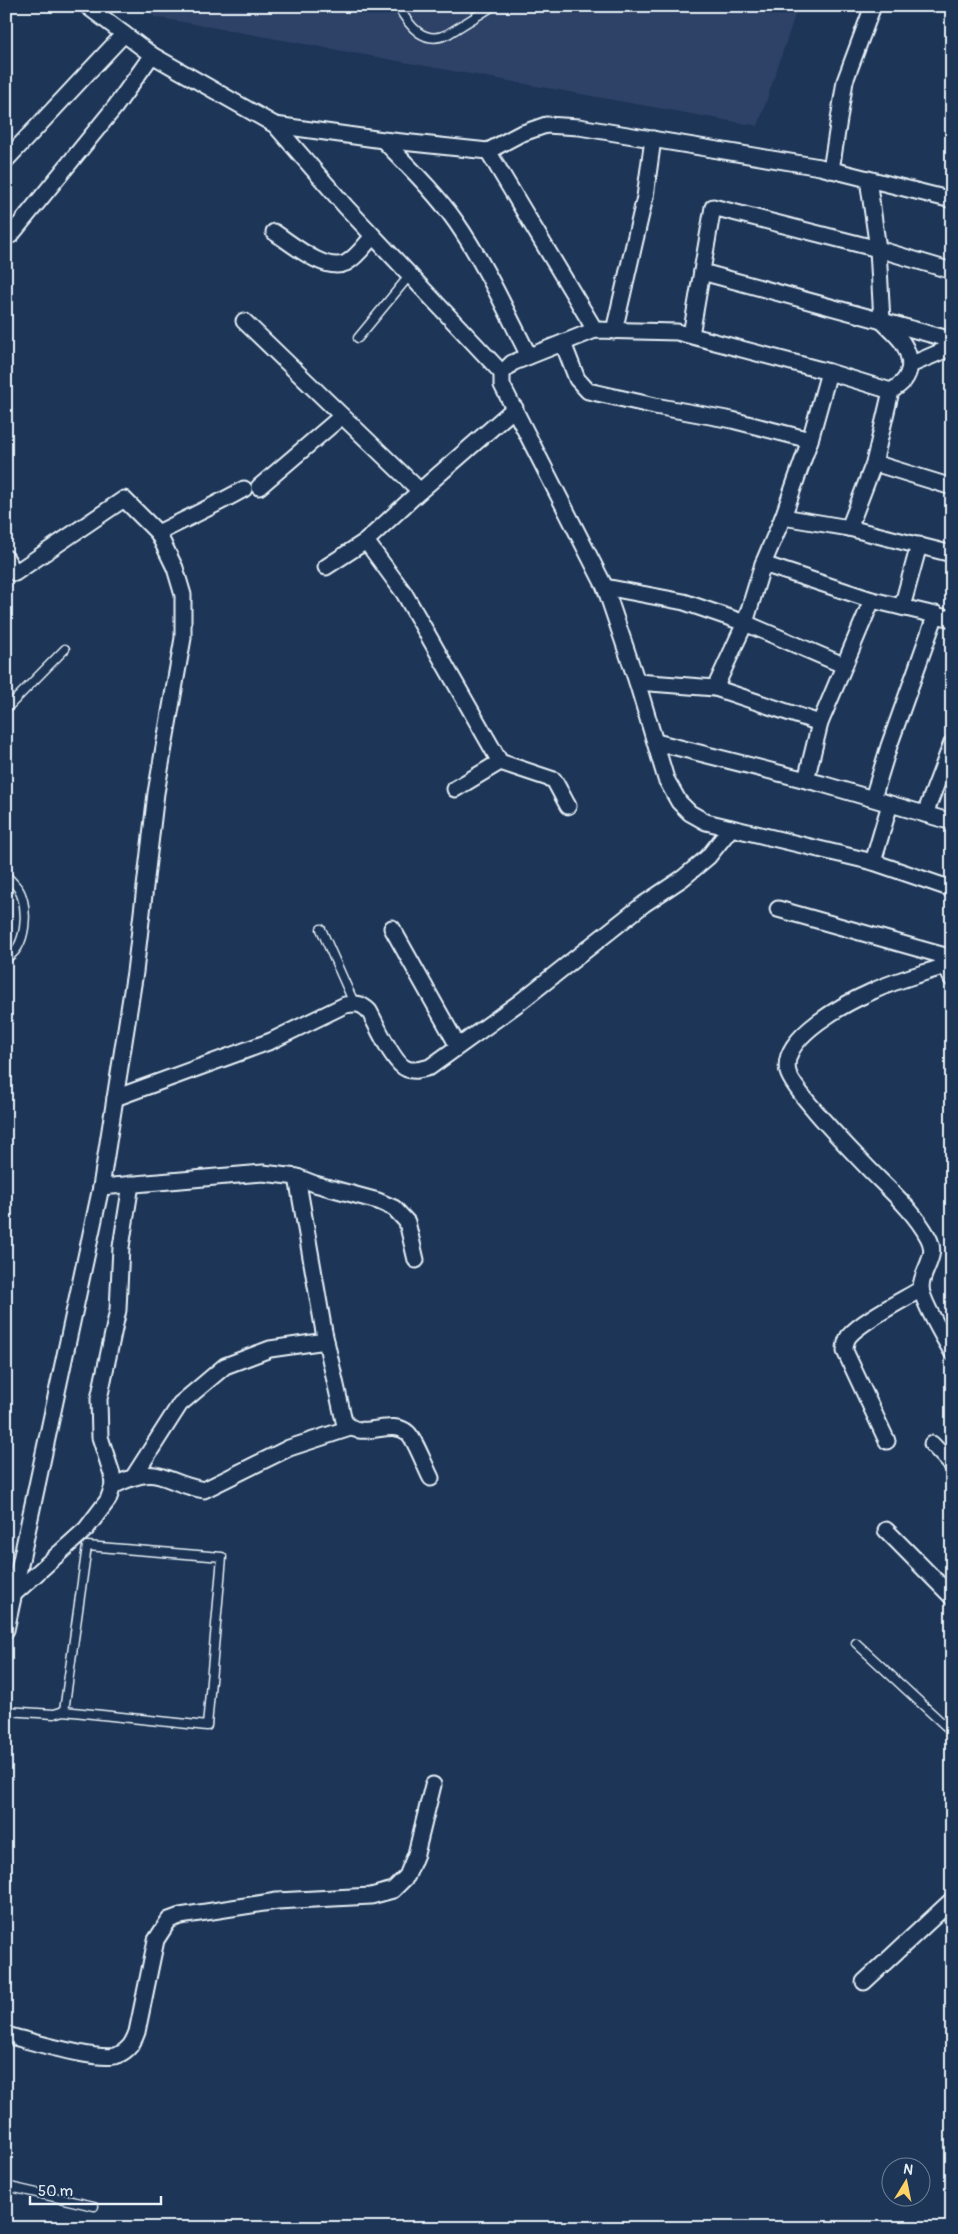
<svg xmlns="http://www.w3.org/2000/svg" width="958" height="2234" font-family="Pangolin,sans-serif">
<style>
.built{fill:#2f4367}
.lines{fill:none;stroke-linecap:round;stroke-linejoin:round}
.service-casing{stroke:#e8f1f8;stroke-width:11}
.minor-casing{stroke:#e8f1f8;stroke-width:19}
.service{stroke:#1d3557;stroke-width:8}
.minor{stroke:#1d3557;stroke-width:15}
</style>
<rect width="100%" height="100%" fill="#1d3557"/>
<filter id="ink" filterUnits="userSpaceOnUse"><feTurbulence type="fractalNoise" baseFrequency=".02" numOctaves="2"/><feDisplacementMap in="SourceGraphic" scale="10" xChannelSelector="R" yChannelSelector="G"/><feConvolveMatrix kernelMatrix="1 2 1 2 8 2 1 2 1" color-interpolation-filters="sRGB"/></filter>
<g filter="url(#ink)">
<polygon class="built" points="142,6 798,6 758,126 155,17"/>
<g class="lines">
<g class="service-casing">
<g id="service">
<path d="M398,6C409,26 424,46 448,34L493,6"/>
<polyline points="358,338 410,275"/>
<polyline points="6,709 65,649"/>
<path d="M6,875C10,880 16,885 19,890C29,908 27,948 6,958"/>
<polyline points="321,929 354,1003"/>
<polyline points="856,1643 952,1732"/>
<polyline points="6,1711 54,1714 64,1711 87,1546 222,1557 207,1726 64,1711"/>
<polyline points="6,2186 94,2206"/>
</g>
</g>
<g class="minor-casing">
<g id="minor">
<polyline points="87,6 152,55 275,125 346,207 502,373"/>
<polyline points="275,125 383,140 488,151 520,134 546,125 579,127 820,167 952,200"/>
<path d="M383,140C408,166 435,192 456,222C485,264 506,311 529,356"/>
<polyline points="488,151 595,330"/>
<polyline points="6,160 124,34"/>
<polyline points="831,170 845,81 873,6"/>
<path d="M868,179L878,249L882,321C897,336 908,343 910,365"/>
<path d="M274,232C291,243 325,273 346,263C357,257 365,245 373,236"/>
<polyline points="11,235 115,107 152,55"/>
<polyline points="702,272 952,340"/>
<polyline points="244,321 420,491"/>
<polyline points="614,331 645,197 653,139"/>
<polyline points="691,335 713,207 878,249 952,271"/>
<polyline points="563,343 577,379 588,391 655,406 732,420 810,440"/>
<polyline points="829,372 891,391"/>
<polyline points="874,463 952,487"/>
<polyline points="259,487 342,416"/>
<polyline points="783,517 810,440 829,372 677,332 595,330 512,363 502,373 502,385 605,587 637,682 666,779 679,802 690,813 706,822 873,862 952,889"/>
<path d="M849,528L874,463L891,391C902,384 908,379 910,365L952,347"/>
<path d="M158,533C187,518 216,505 244,489"/>
<polyline points="366,541 404,593 500,762 554,780 568,806"/>
<polyline points="6,558 15,573 124,499 158,533 175,568 183,595 183,638 156,793 135,972 101,1187 6,1630"/>
<polyline points="763,564 872,600 952,619"/>
<polyline points="326,567 366,541 420,491 515,408"/>
<polyline points="605,587 684,602 745,623 843,665"/>
<polyline points="902,607 919,545"/>
<polyline points="637,682 715,688 820,723"/>
<polyline points="715,688 745,623 763,564 783,517 849,528 952,554"/>
<polyline points="656,742 822,784 952,822"/>
<polyline points="806,780 820,723 872,600"/>
<polyline points="455,789 500,762"/>
<polyline points="873,798 889,746 936,614"/>
<polyline points="925,814 952,743"/>
<polyline points="873,862 890,804"/>
<polyline points="778,909 952,958"/>
<polyline points="392,928 458,1046"/>
<polyline points="941,957 952,979"/>
<path d="M945,966C922,974 896,980 873,991C848,1002 779,1037 788,1072C793,1091 850,1149 866,1166C887,1188 913,1209 928,1237C939,1256 922,1269 921,1287C921,1299 945,1340 952,1352"/>
<path d="M115,1098L271,1041L345,1005C356,1003 361,1003 369,1011C377,1025 393,1064 407,1069C415,1072 423,1069 430,1067L520,1002L644,904L683,878L708,857L731,828"/>
<path d="M297,1177L324,1332L344,1421C360,1443 390,1417 408,1433C415,1439 426,1469 431,1478"/>
<polyline points="101,1187 263,1173 297,1177 315,1184 378,1201 394,1208 407,1222 416,1260"/>
<path d="M887,1441L845,1351C845,1345 846,1340 849,1336C861,1321 903,1300 921,1289"/>
<polyline points="932,1444 952,1465"/>
<polyline points="134,1476 180,1404 225,1366 270,1349 326,1341"/>
<path d="M113,1486C162,1462 159,1482 204,1490L289,1448L350,1428"/>
<polyline points="886,1530 952,1597"/>
<polyline points="14,1594 86,1529 108,1500 113,1486 112,1474 100,1437 99,1399 118,1310 121,1247 131,1184"/>
<polyline points="864,1982 952,1900"/>
<path d="M6,2035C27,2040 101,2063 118,2055C129,2050 133,2043 137,2032L156,1940L169,1920L180,1916L277,1901L371,1896L393,1890L407,1876L416,1854L433,1785"/>
</g>
</g>
<use href="#service" class="service"/>
<use href="#minor" class="minor"/>
</g>
</g>
<rect width="958" height="2234" fill="none" stroke="#1d3557" stroke-width="25"/>
<rect x="12" y="12" width="933" height="2209" fill="none" stroke="#e8f1f8" stroke-width="2" filter="url(#ink)"/>
<g transform="translate(906 2182) rotate(10)"><circle r="24" fill="#1d3557" stroke="#6e8097"/>
<path d="M0-4L9 19L0 12L-9 19Z" fill="#ffd166"/>
<text y="-8" font-size="14" font-weight="bold" text-anchor="middle" fill="#e8f1f8">N</text>
</g>
<path d="M30 2196v8h131v-8" fill="none" stroke="#e8f1f8" stroke-width="2.5"/>
<text x="38" y="2196" font-size="15" fill="#e8f1f8" stroke="#1d3557" stroke-width="4" paint-order="stroke">50 m</text>
</svg>
